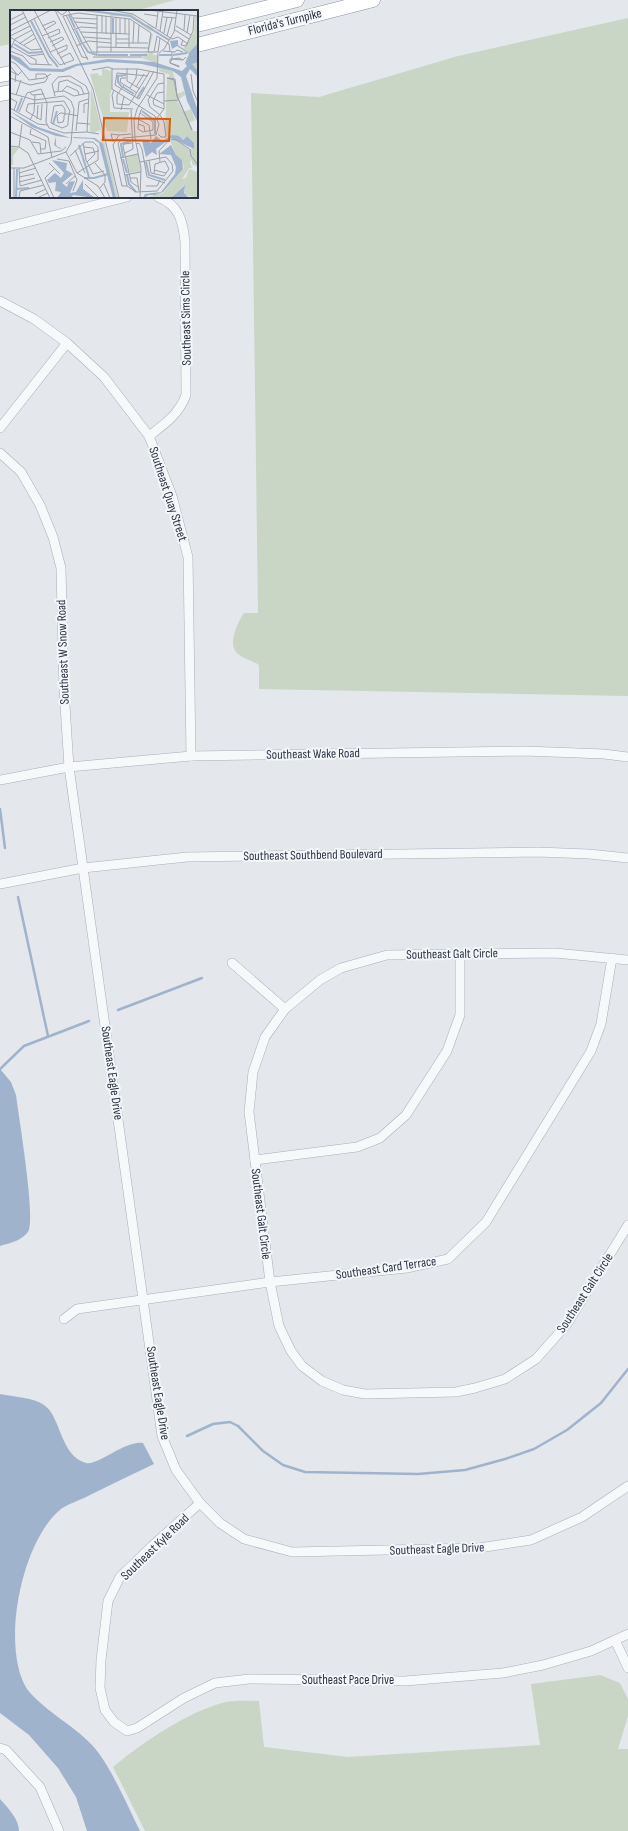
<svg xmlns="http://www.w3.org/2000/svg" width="628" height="1831" font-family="'Sofia Sans Condensed',sans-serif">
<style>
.green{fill:#c9d6c5}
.water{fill:#9fb4cc}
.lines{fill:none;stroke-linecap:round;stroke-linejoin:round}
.stream{stroke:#9fb4cc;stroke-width:2.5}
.minor-casing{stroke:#a9aeb7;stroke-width:10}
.highway-casing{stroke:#8b94a3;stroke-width:15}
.minor{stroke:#f7f8fa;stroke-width:9}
.highway{stroke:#fff;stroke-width:14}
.labels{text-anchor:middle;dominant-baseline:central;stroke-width:4;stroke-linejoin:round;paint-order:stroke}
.street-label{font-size:13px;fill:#2b3445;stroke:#f4f6f9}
.inset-river{fill:none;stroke:#9fb4cc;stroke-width:2}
.inset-road{fill:none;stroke:#9a9fa9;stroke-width:1}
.view{fill:#df570f;fill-opacity:0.15;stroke:#df570f;stroke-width:2}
.inset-edge{fill:none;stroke:#2b3445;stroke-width:2}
</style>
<rect width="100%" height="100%" fill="#e4e7ec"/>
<g class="green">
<polygon points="0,0 175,0 135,11 11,11 11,44 0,46"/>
<path d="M628,18V696L259,689V665C253,661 241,658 236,652C228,643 238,621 244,613H258L251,93L319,97L458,56Z"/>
<path d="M600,1675L620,1683L628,1699V1716L618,1749H628V1831H145L113,1767C142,1743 186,1713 222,1703C233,1700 247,1701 259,1701L264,1747L348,1757L540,1745L531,1684Z"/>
</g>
<g class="water">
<path d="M0,1069L11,1082L16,1095C19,1118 35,1214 29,1230C24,1240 10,1243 0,1246Z"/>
<path d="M0,1394C14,1397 32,1397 44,1405C61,1416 60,1456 86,1463C98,1466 125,1440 143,1443L154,1464C131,1475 108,1486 86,1497C78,1501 68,1504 61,1509C22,1540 0,1646 27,1689C42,1709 73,1725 91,1744C109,1762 128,1807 140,1831H87L76,1797L58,1768L29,1735L0,1713Z"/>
<path d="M0,1799C8,1808 19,1819 19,1831H0Z"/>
</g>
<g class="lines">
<g class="stream">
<polyline points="0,809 5,848"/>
<polyline points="18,897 48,1036"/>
<polyline points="118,1010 202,978"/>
<polyline points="0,1069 24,1046 89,1021"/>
<polyline points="187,1436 213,1424 230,1422 238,1426 263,1451 283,1465 305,1472 418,1474 465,1470 505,1459 534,1449 567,1430 601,1403 628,1369"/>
</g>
<g class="minor-casing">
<g id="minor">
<polyline points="0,229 127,197"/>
<polyline points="0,301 34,319 67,343 104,377 149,436 172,496 188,557 191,756"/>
<polyline points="0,428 67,343"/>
<path d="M149,436C165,424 179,414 186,395L185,242C183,221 179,205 158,197"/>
<polyline points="0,453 21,472 40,505 53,537 61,568 64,690 69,767 162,1436 176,1470 200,1503 220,1523 244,1539 292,1552 479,1548 531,1540 582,1517 628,1486"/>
<polyline points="0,780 69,767 191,756 525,751 604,754 628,757"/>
<polyline points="0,884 83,868 187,857 538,852 589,854 628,858"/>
<polyline points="628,960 555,953 387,955 341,968 320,980 285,1009 265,1037 253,1072 249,1112 270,1282 279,1326 291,1351 302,1366 322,1381 343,1390 365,1394 456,1392 475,1388 505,1379 536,1359 567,1324 628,1225"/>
<polyline points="232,963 285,1009"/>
<polyline points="255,1160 357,1147 380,1138 406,1115 447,1051 460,1015 460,955"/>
<polyline points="64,1319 77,1309 270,1282 407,1268 448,1259 486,1222 591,1051 601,1024 612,958"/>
<polyline points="200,1503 152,1546 120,1577 108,1601 101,1660 100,1688 105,1710 114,1722 127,1731 137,1728 184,1698 215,1683 249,1679 405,1681 503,1673 543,1665 591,1651 628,1634"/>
<polyline points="615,1640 628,1668"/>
<polyline points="0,1748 6,1750 40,1787 59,1831"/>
</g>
</g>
<g class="highway-casing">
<g id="highway">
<polyline points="197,25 297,0"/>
<polyline points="197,45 373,0"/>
<polyline points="0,75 11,73"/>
<polyline points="0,94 11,92"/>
</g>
</g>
<use href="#minor" class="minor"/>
<use href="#highway" class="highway"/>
</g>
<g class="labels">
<g class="street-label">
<text transform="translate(285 22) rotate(-14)">Florida's Turnpike</text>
<text transform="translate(186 318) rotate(-91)">Southeast Sims Circle</text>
<text transform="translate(168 494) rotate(72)">Southeast Quay Street</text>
<text transform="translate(63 652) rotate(-92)">Southeast W Snow Road</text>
<text transform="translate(313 754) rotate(-1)">Southeast Wake Road</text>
<text transform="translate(313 855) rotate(-1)">Southeast Southbend Boulevard</text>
<text transform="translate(452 954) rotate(-1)">Southeast Galt Circle</text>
<text transform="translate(112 1073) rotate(82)">Southeast Eagle Drive</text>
<text transform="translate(261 1214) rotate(83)">Southeast Galt Circle</text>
<text transform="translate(386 1268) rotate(-8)">Southeast Card Terrace</text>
<text transform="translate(585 1293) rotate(-57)">Southeast Galt Circle</text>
<text transform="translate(158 1393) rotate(81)">Southeast Eagle Drive</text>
<text transform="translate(155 1547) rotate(-44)">Southeast Kyle Road</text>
<text transform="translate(437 1549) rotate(-2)">Southeast Eagle Drive</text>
<text x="348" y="1680">Southeast Pace Drive</text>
</g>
</g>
<g transform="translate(10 10)">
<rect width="188" height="188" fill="#e4e7ec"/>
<path d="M84,1L122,4L136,15L138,14L144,17L143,20L140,21L119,6H100V4ZM185,6L188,7V64L181,55L182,45L173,39L184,22ZM141,24H143L139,41L144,42L143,45H147L148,54L132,48L135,43L138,44L139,30ZM92,58L101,61L102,79L100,84V102H119L117,122L97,121L80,64L88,63L89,66L92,65ZM149,58L163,61L167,84L174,81L175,85L167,90L173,102L181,99L185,110L178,113L183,121H188V157L182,154V151L181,150L180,153L182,158H179L172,169L176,168L179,159L188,162V188L175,185L174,175L161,188H134L153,183L174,158L172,150L166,145L160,130L163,129L180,140L184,138V133L177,126L172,130L169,126L157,127L155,124L157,69L160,65L149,61ZM81,77L108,188H106L94,138L90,130L92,127L90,120L83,123L80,121ZM0,137L9,138L3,146V155H0ZM128,144L131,162L120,163L116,147Z" fill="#c9d6c5"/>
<path d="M187,29L188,30V52L182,54L188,61V67L180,59L176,66L188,101V113L177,91L171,67L163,61L132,54L98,52L67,56L53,62L20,61L0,47V44L10,48L20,58L52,59L66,54L98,49L144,52L172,61L177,56L175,53L179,44L167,36L162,39L160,31L168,30V35L179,43L187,34ZM0,101L28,117L61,128L46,126V135L48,137L51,138V139L48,138L44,135L46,126L22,117ZM162,125L169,126L173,130L177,126L184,133V139L161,128L146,139L147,145L142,142L136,147L132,131L137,130L141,133L146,126L152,131ZM64,127L85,128L93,134L106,188H103L89,133L83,129L62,128ZM161,135L166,145L172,150L173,159L153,182L145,185H139L133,188L135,184L151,182L165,164L166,157L161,145L149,144ZM42,150L57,153L56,160L63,164L52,173L57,177L59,172L65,171L60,183L66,182L73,170V179L85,188L63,185L61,188H47L51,182L45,181L46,172L39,173L37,170L45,163L51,168L54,163ZM175,175L174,183L179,188H161Z" fill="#9fb4cc"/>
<path class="inset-river" d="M74,0L120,6L159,30M59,5L65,18M21,11L39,46L48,57M66,20L72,33M103,23V8M4,34L19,43L32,42M73,34L78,42L87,45M88,45H118M120,45H137M149,45H162M163,45L177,43M112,77L108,72V66L116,65M113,77L124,84M127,88L134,77M7,101L12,88M132,101L145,111V124M43,114L47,101M69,135L79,167M113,147L111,134L121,131M113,149L117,163M136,152L139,165L155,170M117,165L119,174L126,182M74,168H84L98,164M6,179L19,178M6,188L7,159"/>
<path class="inset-road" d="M12,0L39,55M24,0L55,55M45,0L83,79L109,188M58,0L82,42H148M100,0L123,4L162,29L168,27L178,34M138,0L188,6M47,1L52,5L58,0M134,4L147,6M56,5L78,50M92,5V23M96,6V24M101,7V42M153,7L166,8M63,8L87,9M24,9L41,44L50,55L64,50L60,43L50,48M0,10L14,3M65,12L87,14M0,15L16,7M32,16L44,11L46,13L34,20M166,16L181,25M146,18L148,2M63,20L71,17L87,18M165,20L179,29M174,20L175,5M0,21L41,0M150,21L153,1M71,22L119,24M154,23L157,7M177,23L180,5M110,24V8M115,24V8M0,26L20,16M32,26L49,19L50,23L38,28M157,26L162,8M0,27L21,40L32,39M73,27L101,29M106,29H119M173,30L171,35L176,36L183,21L184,6M40,32L52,27L54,29L42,36M106,33H138M123,33L124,12M128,33L129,15M9,34L24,24M14,35L26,28M1,36L26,50V54M66,36L78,31L101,33M87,37L138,38M106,37V7M119,38V9M0,40L5,29L22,20M0,41L13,46L20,54L42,55M153,41L165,42L167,40L173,42M40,42L57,35V39L47,44M144,42L147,26L159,34L160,42M148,42L150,28M162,42V49L160,53L169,56V57L160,53V49H163L169,48L173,50L176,47L173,50L162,49M149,43L154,39L164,22L167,0M19,46L34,44M87,46V5M83,47H132M78,48L72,47L53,6L68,3L120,9L141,23L138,42M0,51L6,54L19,70L34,68L41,64M0,56L6,63L5,72M117,58V71L130,79M82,60L98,57L103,59M0,61L8,65L12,61M181,64L183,81L188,92M138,66L107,63L105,75L129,89L144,61M0,68L20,75L35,72L38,67L35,64H26V69M116,68H111L110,72L127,83M157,68L165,69L167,86L182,120L167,86L164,70ZM114,75L107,85V94L119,95L140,61M126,77L134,64M120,78L126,68L127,59M104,80L102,85L104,98L123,99M48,81L49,72L57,70L71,77L74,84M52,81L57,76L68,81L69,85M20,82L22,85L34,84M44,82L54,81L64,86L79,83M0,83L25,90L54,86L61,91L64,99L61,133L56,142L14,158H0M6,85L11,70M137,85L154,94M0,88L7,92L4,100M154,91L169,90M32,94L31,110L16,101L18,94L54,91L60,101L59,104L58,112V115L57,116L52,118L41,113L44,96L52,95L55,99V104L54,106V109L53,112L48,113L47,106L50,103H52L55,104H59L68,106M0,98L28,114L37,115M154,99L144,95L143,91L147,83L154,82M111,100L114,86M9,102L17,83L31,79L37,93L36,112L39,118L54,123L77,122L79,83L76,76L60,66L48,67L42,74L45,86M74,103V94L78,93M130,103L143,112V120L133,122L128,119L129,106L131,100L133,98M0,106L38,127L42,148M27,109L28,95M128,109L139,115L141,129M20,110L24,102L25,85M67,113L80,114M128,114L134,116L135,122M21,119L20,124L36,131L35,139H31M66,121L69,92L78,89M0,122L20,130L28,144L51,141L56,137M77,122L89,124M148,124L151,127H156L154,112L150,105L140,97L138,90L148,74L154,73M22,132L30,133L31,144M103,132L101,124L109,125M73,133L76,150L83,164L94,161M122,133L114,134L113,136L121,172L128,177M126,134L129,133L132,139L137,167L155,173M0,136L9,137L18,143L40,188M9,137L12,114M74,137L83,138L85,144L77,152M65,140L75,163M180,140L181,146L188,155M56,142L67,163L88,176L95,188M115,143L123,139L121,100M75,144L89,141M60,146L75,132H83L88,137V150L67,163M110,148L128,144M47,149L59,151L67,170L63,181M139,150L141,163L154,166M130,152L156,147L162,154L163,161L147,181L126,182L117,176L108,133L114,128L146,125L149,114L145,106L102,79V59H128L154,64V99L147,108M150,152L149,141L160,129L166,130L181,140M39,153L50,164M85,153L95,165V172L90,178M9,158L10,176L32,170M44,159L35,168L44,188M144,160L156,163M9,163L26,158M144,164L145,154L155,151L159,159L154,166M115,165L131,162M9,167L24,164M120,168H127L129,181M9,172L25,168M56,174L65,166M75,174L89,188M94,174L100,188M117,176H112L103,135L109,125L121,124M136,176H147L150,170M25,184L36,179M4,188V158M9,188L10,181L34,175M27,188L38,183M130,188L131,158L125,128L124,110L127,99L147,68L148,43"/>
<path class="view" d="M94,108L160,109L159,131L93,130Z"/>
<rect width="188" height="188" class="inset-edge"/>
</g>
</svg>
